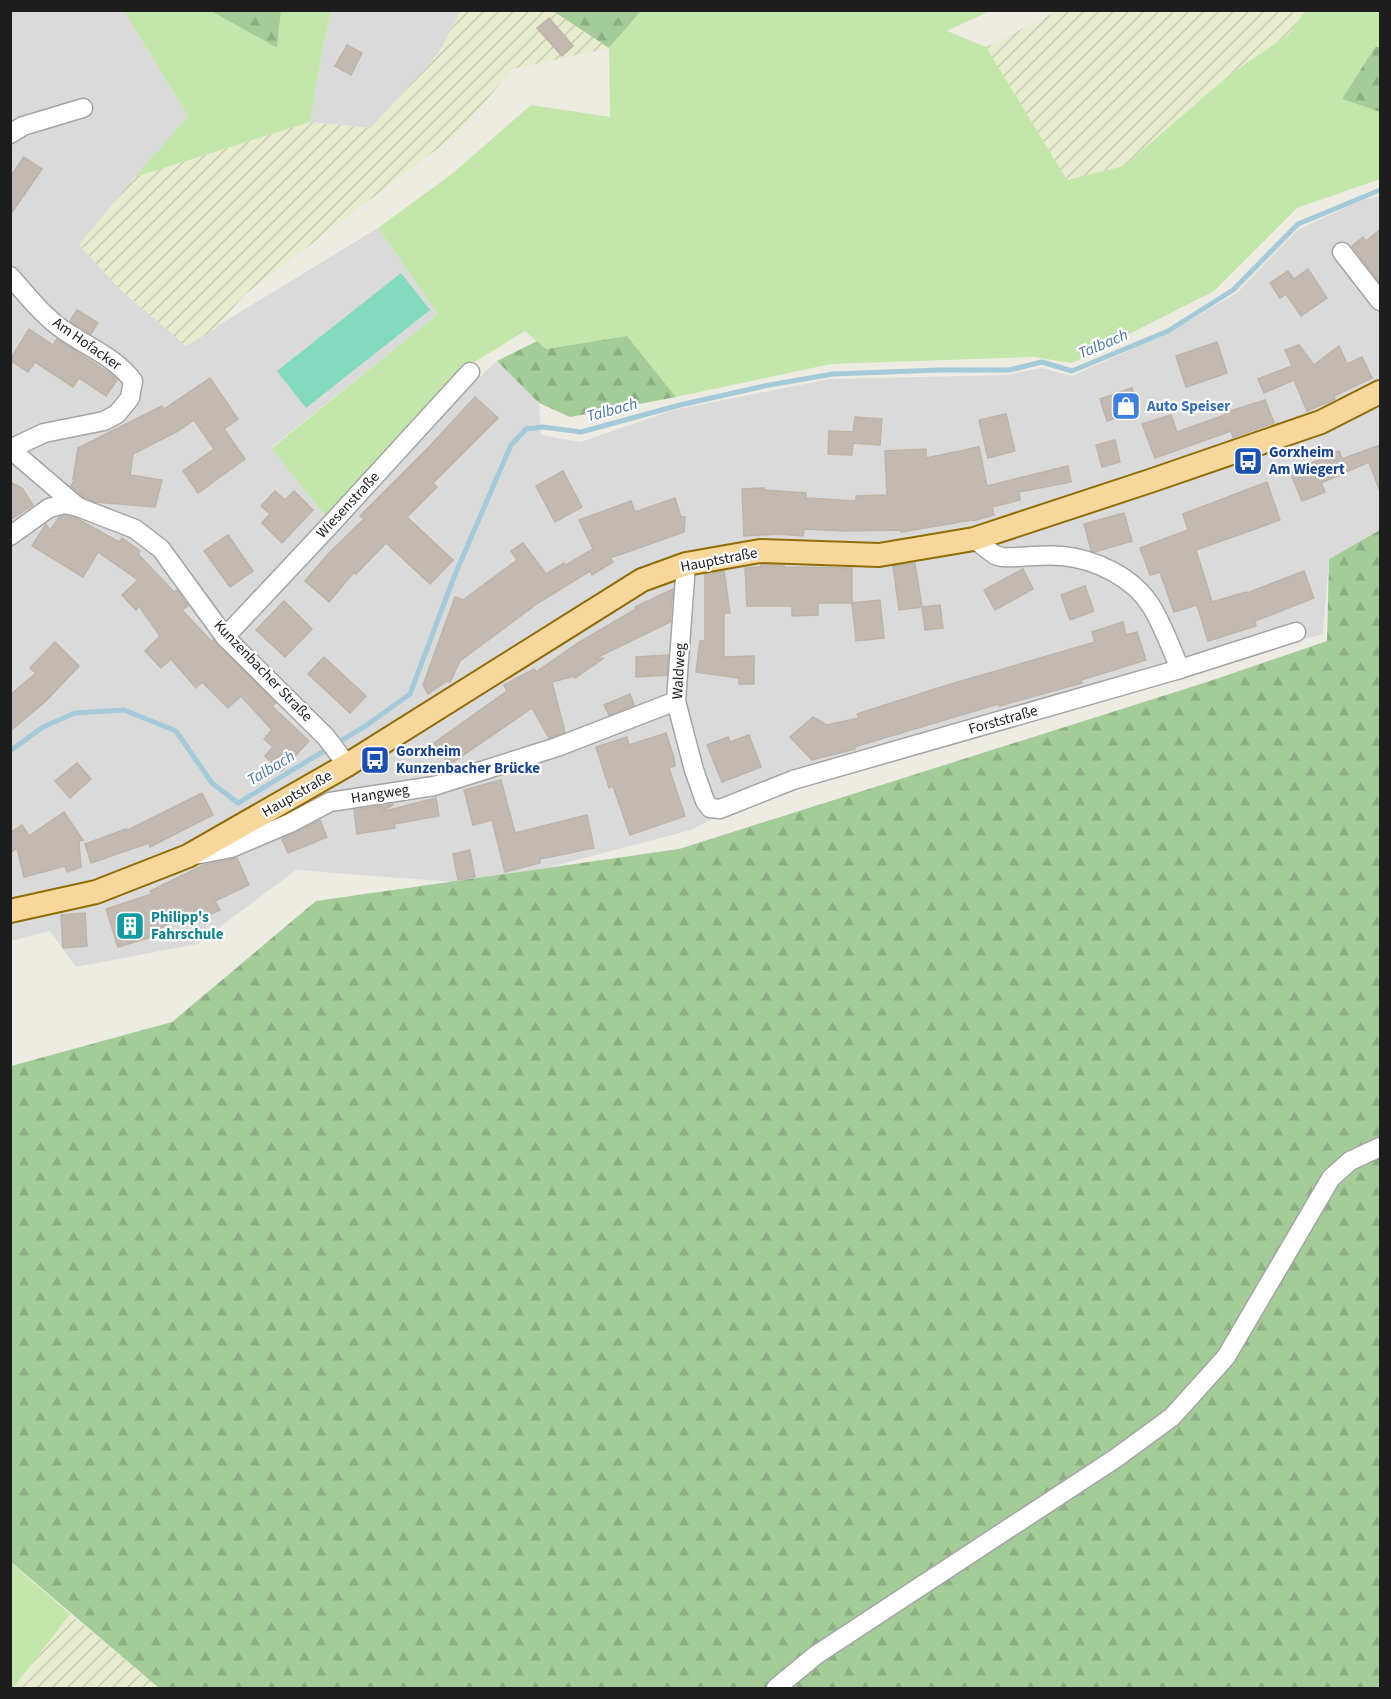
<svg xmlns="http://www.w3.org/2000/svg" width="1391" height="1699" font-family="'Source Sans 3',sans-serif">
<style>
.residential{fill:#dbdada}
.farmland{fill:url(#farmland-furrows)}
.grass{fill:#c3e7aa}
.forest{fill:url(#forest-firs)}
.pitch{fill:#83dbbf}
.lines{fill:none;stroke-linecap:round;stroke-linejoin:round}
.stream{stroke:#a4cada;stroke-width:5}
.building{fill:#c2bab2;stroke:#bfb2a6;stroke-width:1.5}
.minor-casing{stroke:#a4a4a4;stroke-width:21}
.major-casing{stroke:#906c05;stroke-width:26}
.minor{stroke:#fff;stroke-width:18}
.major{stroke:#f8d79d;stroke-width:22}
.labels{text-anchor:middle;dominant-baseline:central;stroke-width:4.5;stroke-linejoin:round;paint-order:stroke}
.street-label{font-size:15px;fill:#1d1d1d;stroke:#fff}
.shop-label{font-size:15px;font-weight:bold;fill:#366cbe;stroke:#fff;text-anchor:start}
.transit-label{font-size:15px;font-weight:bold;fill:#164399;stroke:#fff;text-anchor:start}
.culture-label{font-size:15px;font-weight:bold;fill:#0d838f;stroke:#fff;text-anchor:start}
.water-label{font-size:16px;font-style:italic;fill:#4d74a9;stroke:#fff}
</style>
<defs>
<pattern id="farmland-furrows" width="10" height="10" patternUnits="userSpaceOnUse" patternTransform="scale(1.5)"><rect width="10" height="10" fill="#e8ecce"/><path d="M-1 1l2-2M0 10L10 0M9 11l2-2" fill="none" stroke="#c7cab0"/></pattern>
<pattern id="forest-firs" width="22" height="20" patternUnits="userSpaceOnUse" patternTransform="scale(1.5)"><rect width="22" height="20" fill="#a4cc99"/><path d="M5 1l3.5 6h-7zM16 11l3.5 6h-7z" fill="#8daf83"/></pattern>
</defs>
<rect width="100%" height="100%" fill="#eeebe3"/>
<g class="residential">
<polygon points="11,11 124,11 188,116 79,245 120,289 186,345 378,228 438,314 272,447 331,524 472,384 497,361 539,403 541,435 580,442 674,410 830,379 1006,375 1042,368 1072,376 1170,332 1237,293 1298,230 1359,201 1380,196 1380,530 1329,559 1323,634 771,789 691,830 550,867 453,882 296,870 197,944 76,967 50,931 11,941"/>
<polygon points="331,11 461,11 438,54 371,128 310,122 323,47"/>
</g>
<g class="farmland">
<polygon points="461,11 553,11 609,48 513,69 457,134 245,294 215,329 186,346 120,289 79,245 135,177 310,122 371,128 438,54"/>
<polygon points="1058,11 1305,11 1289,34 1228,76 1124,166 1067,180 986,47"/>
<polygon points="70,1614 159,1688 13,1688"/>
</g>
<g class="grass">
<polygon points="124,11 211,11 277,48 281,11 331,11 323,47 310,122 135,177 188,116"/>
<polygon points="641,11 990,11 947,31 986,47 1067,180 1124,166 1228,76 1289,34 1305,11 1380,11 1380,47 1375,47 1342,99 1380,112 1380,179 1297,208 1214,291 1072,363 1033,357 831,364 676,397 627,336 546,349 525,331 460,371 326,517 272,448 438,314 378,228 453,173 531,105 610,117 609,48"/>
<polygon points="10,1562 70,1614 13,1688 10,1688"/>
</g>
<g class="forest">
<polygon points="211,11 281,11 277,48"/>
<polygon points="553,11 641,11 609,48"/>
<polygon points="1375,47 1380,47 1380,112 1342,99"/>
<polygon points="627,336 676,397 570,417 539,403 497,361 537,341 546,349"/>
<polygon points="1380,530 1380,1688 159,1688 11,1562 11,1066 172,1022 316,901 679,849 1207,682 1327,641 1329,559"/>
</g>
<polygon class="pitch" points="401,273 430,310 306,408 277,371"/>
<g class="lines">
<polyline class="stream" points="10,751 43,727 75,713 124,710 176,731 212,783 238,803 367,725 410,694 454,577 511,445 526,429 543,427 581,432 680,405 769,385 833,374 940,370 1009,370 1042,362 1072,371 1168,331 1233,290 1298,224 1380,190"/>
</g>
<g class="building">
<polygon points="549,18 573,46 562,56 537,28"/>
<polygon points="347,45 362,53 351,75 335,66"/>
<polygon points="24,157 42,169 10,215 10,177"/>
<polygon points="1380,230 1380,283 1352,246 1363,237 1366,241"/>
<polygon points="1308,269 1327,298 1301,316 1286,294 1280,298 1270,283 1288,271 1294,279"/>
<polygon points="77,310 98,323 91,334 70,321"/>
<polygon points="29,329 53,345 57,339 111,374 117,380 106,396 79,378 73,387 35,362 28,372 10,360"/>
<polygon points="1217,342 1227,373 1186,387 1176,356"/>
<polygon points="1299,345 1314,365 1339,346 1347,364 1362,357 1372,378 1334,396 1335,399 1307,411 1294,380 1264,393 1258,379 1292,366 1285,350"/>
<polygon points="210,378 238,419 224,429 245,459 198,493 183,471 214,449 194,420 178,431 133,454 130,475 162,480 155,507 95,502 84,497 71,486 76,477 73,479 78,448 162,406 164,409"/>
<polygon points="1132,388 1139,410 1107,421 1100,399"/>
<polygon points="475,397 498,418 433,483 437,487 407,517 453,560 430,584 386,543 356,574 354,572 329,602 305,581 327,555 364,519 360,516 428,448"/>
<polygon points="1265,400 1274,423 1233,437 1231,431 1155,458 1142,424 1171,415 1177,432 1225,415 1224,413"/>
<polygon points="1006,414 1015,451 988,458 979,420"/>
<polygon points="855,417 882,419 880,445 853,443 852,455 828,454 829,431 853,432"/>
<polygon points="1115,440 1120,462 1102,467 1096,445"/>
<polygon points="1380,445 1380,489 1379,489 1369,462 1321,483 1325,492 1302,501 1290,472 1339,451 1342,459"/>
<polygon points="979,447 987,486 1068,466 1071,482 1019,492 1020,500 992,507 994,515 973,521 972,520 901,532 901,530 844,531 804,529 803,536 778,534 744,536 742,489 764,488 764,490 806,493 806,498 856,501 856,496 887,495 885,451 926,449 926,458"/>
<polygon points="563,471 582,507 555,522 536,486"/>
<polygon points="10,482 22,488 33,505 10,520"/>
<polygon points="1267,482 1280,520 1196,550 1212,602 1246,592 1247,593 1304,571 1314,598 1255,621 1256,626 1208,641 1197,605 1174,612 1160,572 1150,575 1140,548 1188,530 1183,514"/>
<polygon points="275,491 285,500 294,491 313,510 282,543 262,523 270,514 261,506"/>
<polygon points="675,498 681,517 685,517 684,532 610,558 613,562 592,575 590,571 538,603 460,661 450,682 447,681 428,694 423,685 455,597 463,600 517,560 511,551 523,543 546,574 564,563 566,565 593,549 579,520 631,501 635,512"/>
<polygon points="1124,513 1132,541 1095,552 1091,550 1084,524"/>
<polygon points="64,516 76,518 119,542 122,538 140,551 138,554 174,592 177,590 188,606 182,610 212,642 213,640 276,703 272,706 309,741 281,771 265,756 273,747 264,739 272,730 241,696 228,708 202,682 196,688 171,659 161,668 145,651 160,636 139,606 136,610 122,595 138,580 98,552 83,577 32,546 46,524 50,531 59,517"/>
<polygon points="228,535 253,571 230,587 204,551"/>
<polygon points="915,563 922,607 899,610 893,566"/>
<polygon points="761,565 784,565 784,567 852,568 852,603 818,603 818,615 792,616 792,606 747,606 745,568 761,567"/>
<polygon points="1023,569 1033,589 995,610 984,590"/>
<polygon points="724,571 730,613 724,613 724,657 754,656 754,684 739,684 739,678 696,672 700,641 705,641 705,574"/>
<polygon points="1085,586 1094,611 1070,620 1061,595"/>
<polygon points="673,589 670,622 594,659 604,658 575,678 575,676 552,682 565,732 549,738 532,708 449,765 434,743 507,691 504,685 534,669 536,672 578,643 636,609 635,607"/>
<polygon points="880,600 884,638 856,641 852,603"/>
<polygon points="284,601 312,629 285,657 256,630"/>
<polygon points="940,605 943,628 925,630 922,607"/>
<polygon points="1123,622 1126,635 1137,632 1146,660 1081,680 1082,683 999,706 998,704 854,747 855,749 812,760 790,737 813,717 827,725 859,718 857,714 941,687 1095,642 1092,632"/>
<polygon points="55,642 79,666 45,702 10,731 10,695 36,673 30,668"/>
<polygon points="668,655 667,675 636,677 636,657"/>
<polygon points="324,657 366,696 350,713 308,674"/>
<polygon points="630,694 634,705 609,715 604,705"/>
<polygon points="666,733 674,758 675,766 669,768 685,816 630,835 613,786 609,788 596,747 627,737 629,745"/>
<polygon points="749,735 761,767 722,782 707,745 728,737 730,742"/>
<polygon points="77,763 91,779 70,798 55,781"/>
<polygon points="501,780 515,833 587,815 594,848 540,859 540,863 505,872 492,820 473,825 464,790"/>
<polygon points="202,793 213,815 150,847 149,843 91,863 85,844 126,829 126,831"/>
<polygon points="436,798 439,816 394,824 395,828 357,834 354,810 394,804 381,812"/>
<polygon points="64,812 83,840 79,841 81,867 67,872 65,866 24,877 17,848 10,853 10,833 22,825 29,836"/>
<polygon points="320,820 327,837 288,853 282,839"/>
<polygon points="470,850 475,877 458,880 453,854"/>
<polygon points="237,858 249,885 215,901 220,910 197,921 192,911 150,934 151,937 118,947 106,909 152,894 150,891 204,865"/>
<polygon points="85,913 87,946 63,948 61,915"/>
</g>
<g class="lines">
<g class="minor-casing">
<g id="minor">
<polyline points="10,134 23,126 83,108"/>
<polyline points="1342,252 1380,301"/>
<path d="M10,276C27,295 42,315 62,329C85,346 116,357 133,381L130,398L117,414L104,421L44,433L10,449"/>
<polyline points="10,449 78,507 135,529 161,549 225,637 326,737 347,765"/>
<polyline points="10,536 49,508 64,504 78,507"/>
<path d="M974,539L995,555L1002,557C1022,558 1042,554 1062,556C1095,559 1133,577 1151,606C1163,625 1171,648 1180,669"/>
<polyline points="686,564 676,701 694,770 705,801 710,808 720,809 793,780 1180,669 1296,632"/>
<polyline points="225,637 331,524 470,372"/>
<polyline points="195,855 231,848 290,823 330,802 434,786 557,747 676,701"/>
<polyline points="776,1688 816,1655 1116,1458 1172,1417 1226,1357 1331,1178 1350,1161 1380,1147"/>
</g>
</g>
<g class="major-casing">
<polyline id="major" points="10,911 96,892 188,856 347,765 642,580 686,564 760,551 879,555 974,539 1153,480 1321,422 1380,392"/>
</g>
<use href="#minor" class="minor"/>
<use href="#major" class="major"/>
</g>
<defs>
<g id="shop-square" transform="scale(1.5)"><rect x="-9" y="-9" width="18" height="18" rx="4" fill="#3f7fe0" stroke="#fff"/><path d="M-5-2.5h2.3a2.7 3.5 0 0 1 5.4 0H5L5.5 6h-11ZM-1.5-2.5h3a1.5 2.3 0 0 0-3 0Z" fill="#fff"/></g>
<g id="bus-square" transform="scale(1.5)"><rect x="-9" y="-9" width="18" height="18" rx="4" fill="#1a4fb4" stroke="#fff"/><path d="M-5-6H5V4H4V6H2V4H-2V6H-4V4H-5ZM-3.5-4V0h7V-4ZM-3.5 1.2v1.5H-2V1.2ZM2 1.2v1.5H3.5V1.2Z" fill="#fff"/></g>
<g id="building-square" transform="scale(1.5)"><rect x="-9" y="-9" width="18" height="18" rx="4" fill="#0f9aa8" stroke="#fff"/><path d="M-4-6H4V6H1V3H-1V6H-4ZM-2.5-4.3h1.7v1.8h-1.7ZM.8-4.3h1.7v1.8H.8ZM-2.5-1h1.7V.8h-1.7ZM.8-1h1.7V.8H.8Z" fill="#fff"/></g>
</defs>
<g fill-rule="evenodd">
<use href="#shop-square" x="1126" y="406"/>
<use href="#bus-square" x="1248" y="461"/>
<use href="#bus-square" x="375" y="760"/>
<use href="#building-square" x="130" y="926"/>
</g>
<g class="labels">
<g class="street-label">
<text transform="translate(87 344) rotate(35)">Am Hofacker</text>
<text transform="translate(348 505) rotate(-47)">Wiesenstraße</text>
<text transform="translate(719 560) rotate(-11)">Hauptstraße</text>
<text transform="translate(263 671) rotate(46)">Kunzenbacher Straße</text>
<text transform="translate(679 671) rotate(-87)">Waldweg</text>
<text transform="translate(1003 720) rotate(-16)">Forststraße</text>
<text transform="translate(297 794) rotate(-30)">Hauptstraße</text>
<text transform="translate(380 794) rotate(-9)">Hangweg</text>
</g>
<g class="shop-label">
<text x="1147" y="406">Auto Speiser</text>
</g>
<g class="transit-label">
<text x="1269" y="452">Gorxheim<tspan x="1269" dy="17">Am Wiegert</tspan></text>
<text x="396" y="751">Gorxheim<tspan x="396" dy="17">Kunzenbacher Brücke</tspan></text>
</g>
<g class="culture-label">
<text x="151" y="917">Philipp's<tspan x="151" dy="17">Fahrschule</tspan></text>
</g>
<g class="water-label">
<text transform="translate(1103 344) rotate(-23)">Talbach</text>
<text transform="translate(612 410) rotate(-15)">Talbach</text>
<text transform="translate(271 768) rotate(-31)">Talbach</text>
</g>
</g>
<rect width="1391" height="1699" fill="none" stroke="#1d1d1d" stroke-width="24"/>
</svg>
